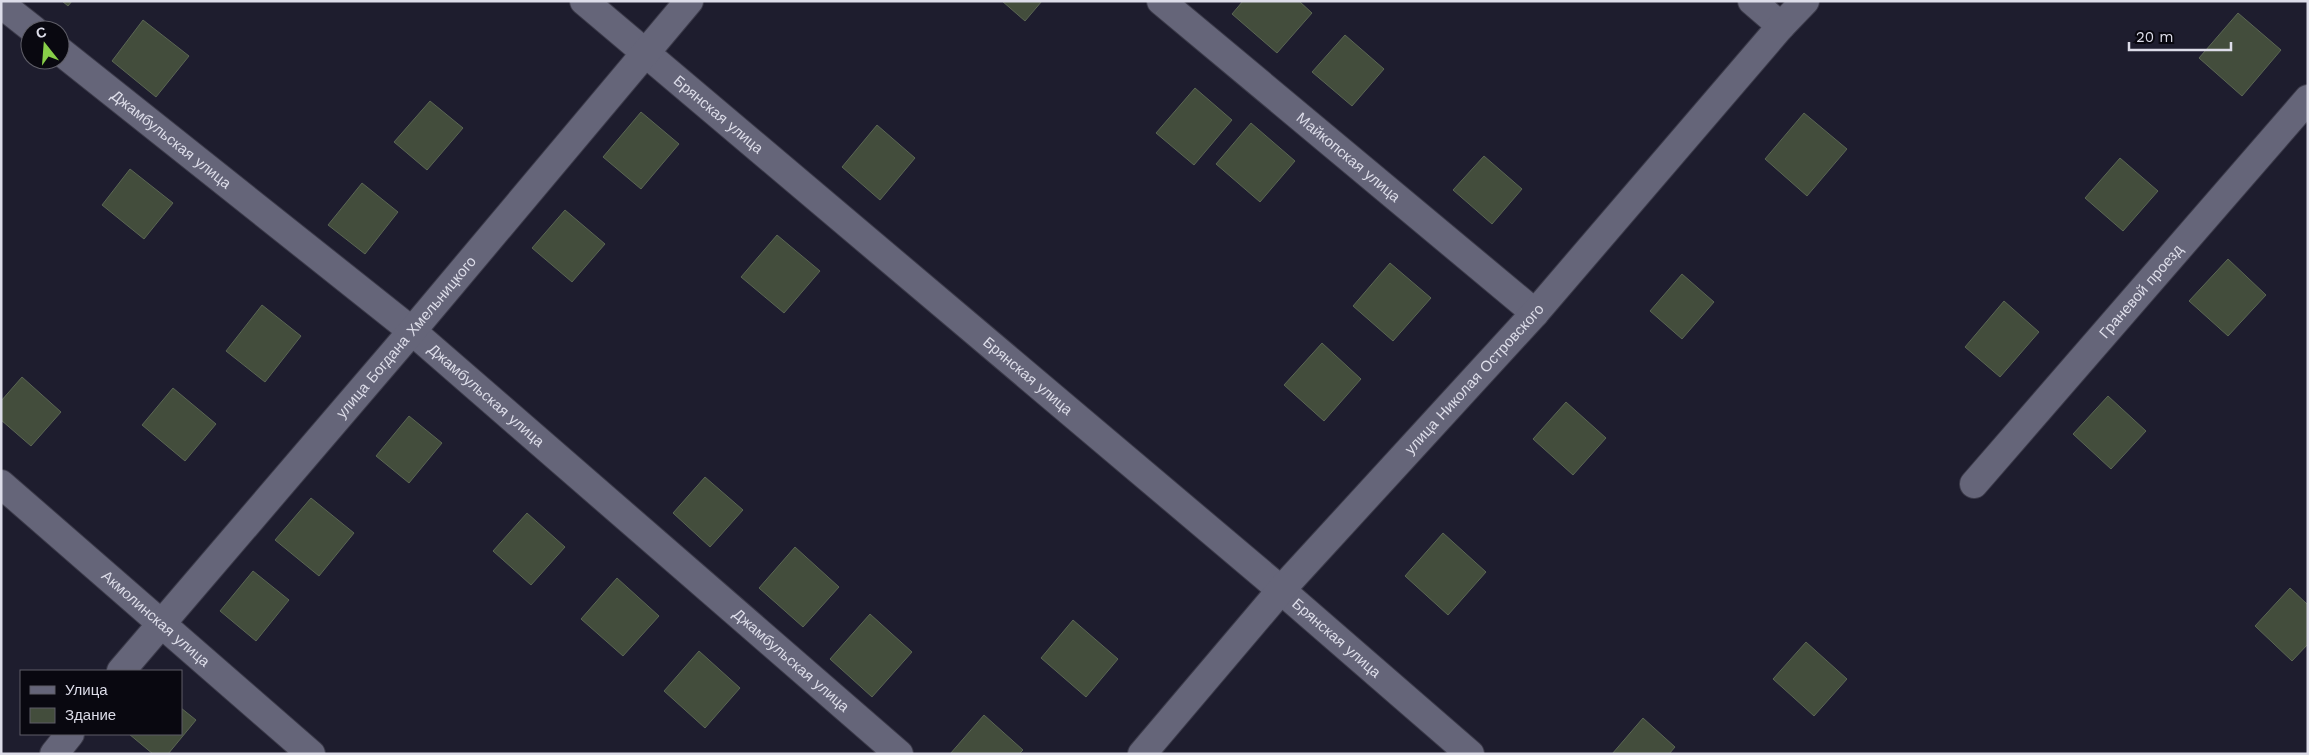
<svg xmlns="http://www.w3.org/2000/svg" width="2309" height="755" font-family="'Work Sans',sans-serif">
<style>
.building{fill:#434d3c;stroke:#5b6654}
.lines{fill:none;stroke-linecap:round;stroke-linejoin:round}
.minor-casing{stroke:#3b3a49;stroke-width:30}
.minor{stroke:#656579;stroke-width:28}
.labels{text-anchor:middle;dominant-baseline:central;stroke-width:4.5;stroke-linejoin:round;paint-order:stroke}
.street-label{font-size:15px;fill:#dddde9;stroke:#090810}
</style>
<rect width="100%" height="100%" fill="#1e1d2e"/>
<g class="building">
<polygon points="62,1 72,1 68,6"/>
<polygon points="1002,1 1042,1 1025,21"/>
<polygon points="1243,1 1299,1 1312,13 1277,53 1232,14"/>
<polygon points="2238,13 2281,50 2242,96 2199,58"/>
<polygon points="143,20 189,56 156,97 112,61"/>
<polygon points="1345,35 1384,69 1352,106 1312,72"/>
<polygon points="1195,88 1232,120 1194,165 1156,133"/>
<polygon points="430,101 463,128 427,170 394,142"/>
<polygon points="641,112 679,144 641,189 603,157"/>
<polygon points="1804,113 1847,149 1807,196 1765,159"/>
<polygon points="1251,123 1295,161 1260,202 1216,164"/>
<polygon points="877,125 915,158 880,200 842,167"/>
<polygon points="1484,156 1522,189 1492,224 1453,190"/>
<polygon points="2120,158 2158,191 2123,231 2085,198"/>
<polygon points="130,169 173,203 144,239 102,205"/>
<polygon points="362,183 398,212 365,254 328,225"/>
<polygon points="565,210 605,244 572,282 532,248"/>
<polygon points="777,235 820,271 784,313 741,277"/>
<polygon points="2228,259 2266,295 2228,336 2189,301"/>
<polygon points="1390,263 1431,298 1393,341 1353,306"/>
<polygon points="1682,274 1714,302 1682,339 1650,311"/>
<polygon points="2004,301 2039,332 2000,377 1965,347"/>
<polygon points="262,305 301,336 265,382 226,351"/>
<polygon points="1322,343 1361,379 1324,421 1284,385"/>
<polygon points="22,377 61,412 31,446 1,420 1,401"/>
<polygon points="173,388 216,424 185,461 142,425"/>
<polygon points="2108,396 2146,431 2111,469 2073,434"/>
<polygon points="1566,402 1606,438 1573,475 1533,439"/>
<polygon points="409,416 442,443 409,483 376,456"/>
<polygon points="705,477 743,510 710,547 673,513"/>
<polygon points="311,498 354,533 319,576 275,540"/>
<polygon points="527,513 565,547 531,585 493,551"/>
<polygon points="1443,533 1486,572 1448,615 1405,576"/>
<polygon points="795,547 839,587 803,627 759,588"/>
<polygon points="253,571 289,600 256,641 220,611"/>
<polygon points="617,578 659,616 623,656 581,619"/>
<polygon points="2290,588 2308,605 2308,644 2292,661 2255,626"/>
<polygon points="870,614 912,652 872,697 830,659"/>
<polygon points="1073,620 1118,659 1086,697 1041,658"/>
<polygon points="1806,642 1847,679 1814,716 1773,679"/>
<polygon points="699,651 740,688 705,728 664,691"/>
<polygon points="181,708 196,720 168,754 153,754 129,734 181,734"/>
<polygon points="984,715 1023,750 1019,754 950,754"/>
<polygon points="1643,718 1675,747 1669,754 1612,754"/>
</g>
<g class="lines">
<g class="minor-casing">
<g id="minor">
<path id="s1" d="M584,1L1281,590L1470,754"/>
<path id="s2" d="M1161,1L1535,313"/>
<polyline points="1752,1 1781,26"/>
<polyline points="1,4 34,30"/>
<path id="s3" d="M60,51L412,331L899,754"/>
<path id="s4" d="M1,484L311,754"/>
<path id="s5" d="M1974,484L2308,99"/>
<path id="s6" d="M121,671L412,331L689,1"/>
<polyline points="54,754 70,734"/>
<path id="s7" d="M1142,754L1281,590L1535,313L1781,26L1805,1"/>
</g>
</g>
<use href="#minor" class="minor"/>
</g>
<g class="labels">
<g class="street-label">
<text stroke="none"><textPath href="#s1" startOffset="176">Брянская улица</textPath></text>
<text stroke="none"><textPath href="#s3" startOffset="142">Джамбульская улица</textPath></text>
<text stroke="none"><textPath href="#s2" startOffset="244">Майкопская улица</textPath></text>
<text stroke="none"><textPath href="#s5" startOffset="255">Граневой проезд</textPath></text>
<text stroke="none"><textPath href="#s6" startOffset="439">улица Богдана Хмельницкого</textPath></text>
<text stroke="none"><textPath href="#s1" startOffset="581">Брянская улица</textPath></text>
<text stroke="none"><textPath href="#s7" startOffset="501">улица Николая Островского</textPath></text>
<text stroke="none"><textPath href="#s3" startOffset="548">Джамбульская улица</textPath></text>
<text stroke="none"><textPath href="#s4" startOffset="205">Акмолинская улица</textPath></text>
<text stroke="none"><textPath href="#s1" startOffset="986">Брянская улица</textPath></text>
<text stroke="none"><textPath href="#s3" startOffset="952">Джамбульская улица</textPath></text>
</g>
</g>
<rect width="2309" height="755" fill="none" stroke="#dddde9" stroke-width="5"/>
<rect x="20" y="670" width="162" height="65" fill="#090810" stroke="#5e5d67"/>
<rect x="30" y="686" width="25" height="8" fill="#656579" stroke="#5e5d67"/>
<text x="65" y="695" font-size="15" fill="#dddde9">Улица</text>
<rect x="30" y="708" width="25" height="15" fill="#434d3c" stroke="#5e5d67"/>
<text x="65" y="720" font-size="15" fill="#dddde9">Здание</text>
<g transform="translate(45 45) rotate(343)"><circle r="24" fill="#090810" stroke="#5e5d67"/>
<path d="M0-4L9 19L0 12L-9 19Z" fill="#88cf49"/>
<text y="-8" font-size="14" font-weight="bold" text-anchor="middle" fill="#dddde9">С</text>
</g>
<path d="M2129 42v8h102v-8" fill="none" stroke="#dddde9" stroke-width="2.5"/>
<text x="2136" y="42" font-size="15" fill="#dddde9" stroke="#090810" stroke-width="4" paint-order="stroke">20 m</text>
</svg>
